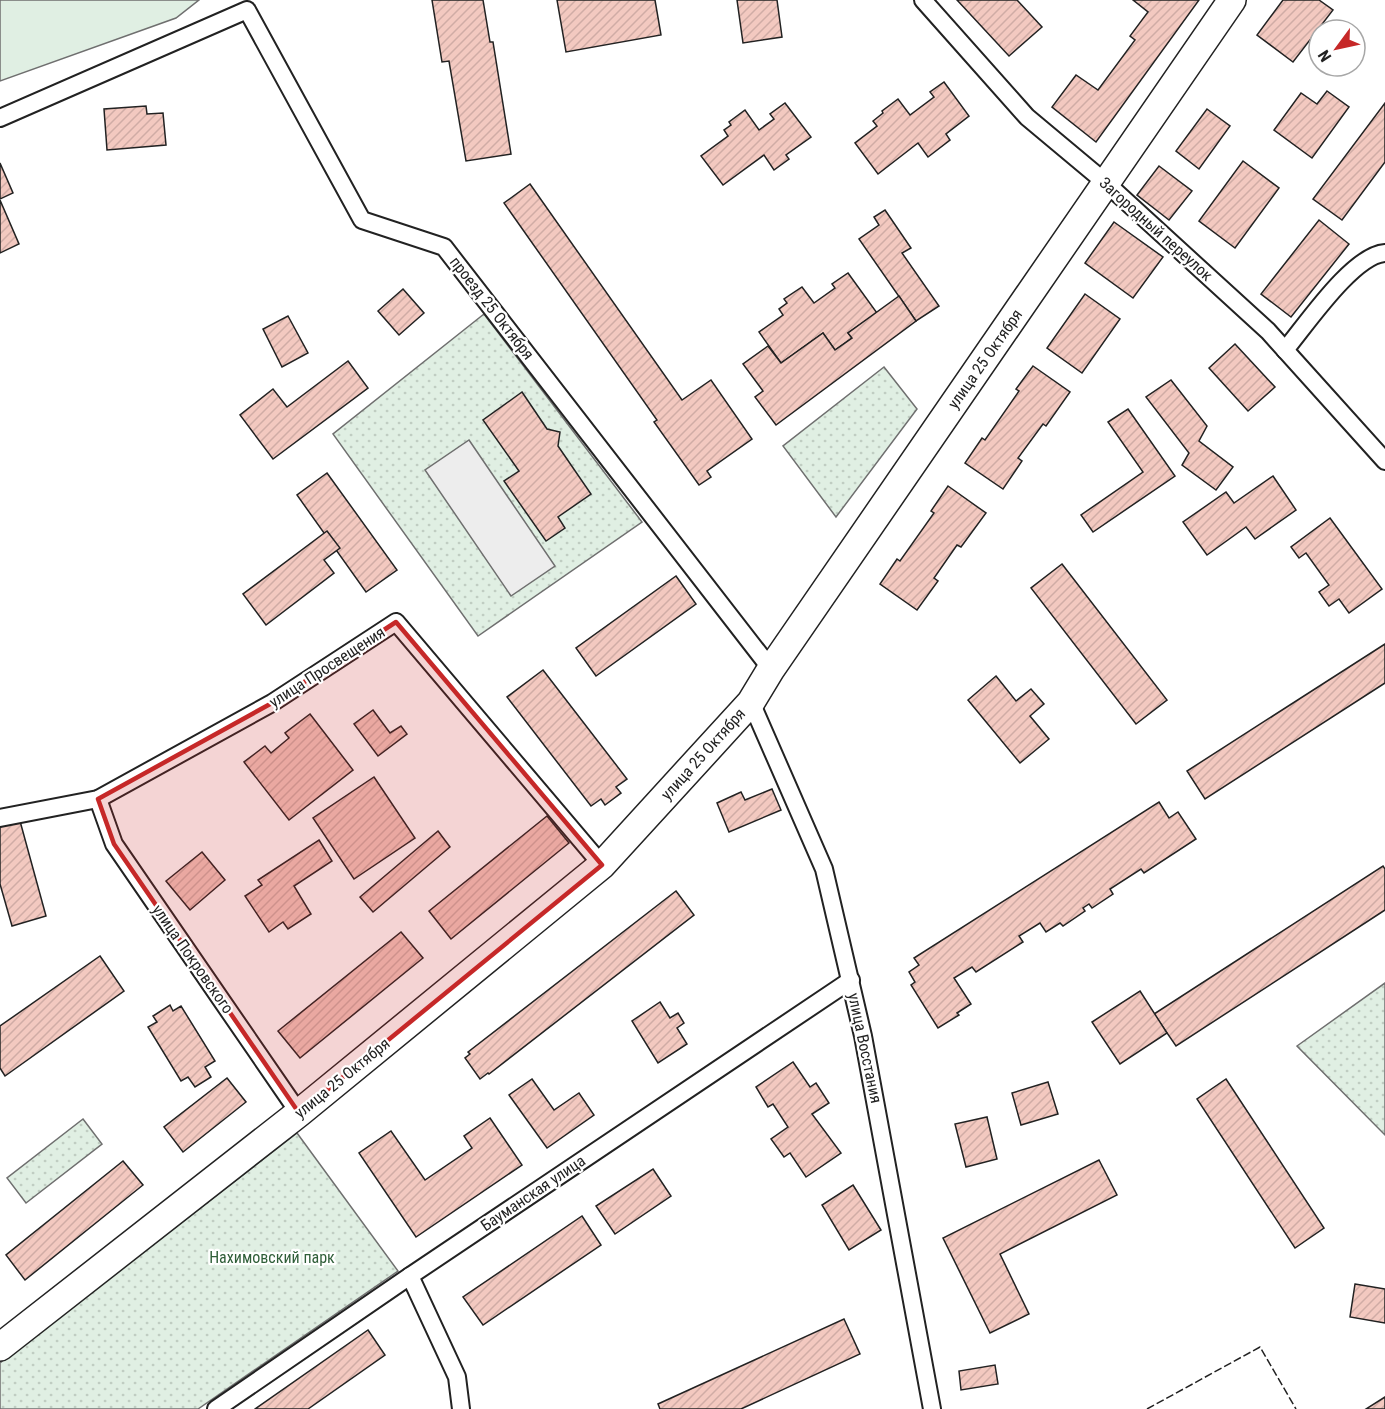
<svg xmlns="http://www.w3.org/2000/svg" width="1385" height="1409" font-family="'Roboto Condensed',sans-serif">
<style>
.green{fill:url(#green-dots);stroke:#6f6f6f;stroke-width:1.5}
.pitch{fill:#e0efe3;stroke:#6f6f6f;stroke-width:1.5}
.parking{fill:#ededed;stroke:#6f6f6f;stroke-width:1.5}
.building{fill:url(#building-hatch);stroke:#222;stroke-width:1.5}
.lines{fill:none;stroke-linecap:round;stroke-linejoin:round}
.minor-casing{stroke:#222;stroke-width:20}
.primary-casing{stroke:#222;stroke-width:30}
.minor{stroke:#fff;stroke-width:16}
.primary{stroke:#fff;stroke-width:27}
.fence{stroke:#222;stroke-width:1.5;stroke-dasharray:8 3;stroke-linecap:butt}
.marked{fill:#c62828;fill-opacity:0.2;stroke:#c62828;stroke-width:4.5;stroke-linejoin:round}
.labels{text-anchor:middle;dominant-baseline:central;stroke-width:4.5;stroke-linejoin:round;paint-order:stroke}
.street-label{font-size:16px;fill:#222;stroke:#fff}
.park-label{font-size:16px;fill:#2f5e38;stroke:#fff}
</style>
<defs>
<pattern id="green-dots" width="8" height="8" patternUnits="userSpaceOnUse" patternTransform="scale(1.5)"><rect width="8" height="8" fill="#e0efe3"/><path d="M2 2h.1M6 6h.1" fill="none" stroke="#c0cdc2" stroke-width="1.8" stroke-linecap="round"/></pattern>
<pattern id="building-hatch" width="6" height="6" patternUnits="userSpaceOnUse" patternTransform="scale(1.5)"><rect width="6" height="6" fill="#f3c9c0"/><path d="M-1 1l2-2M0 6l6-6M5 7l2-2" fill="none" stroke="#d0aca5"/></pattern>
</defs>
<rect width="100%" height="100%" fill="#fff"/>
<g class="green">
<polygon points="484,314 642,522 478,636 333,434"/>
<polygon points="884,367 917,409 836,517 783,446"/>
<polygon points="1385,983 1385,1135 1297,1046"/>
<polygon points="83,1119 102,1144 26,1203 7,1178"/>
<polygon points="297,1133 398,1271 198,1409 0,1409 0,1363"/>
</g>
<polygon class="pitch" points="0,0 199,0 176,18 0,81"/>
<polygon class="parking" points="469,440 555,566 511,596 425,470"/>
<g class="building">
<polygon points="432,0 483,0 490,42 493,42 511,154 466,161 449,61 442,62"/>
<polygon points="557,0 655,0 661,35 566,52"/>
<polygon points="737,0 777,0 782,37 743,43"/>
<polygon points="957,0 1017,0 1042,27 1009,56"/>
<polygon points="1133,0 1199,0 1096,142 1052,107 1076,75 1098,90 1135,40 1130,36 1148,12"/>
<polygon points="1283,0 1319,0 1333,10 1293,62 1257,35"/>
<polygon points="944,82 969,116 946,134 950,140 928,157 918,143 878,174 855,143 877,126 873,121 883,113 882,111 898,99 910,115 934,97 930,92"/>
<polygon points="1327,91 1349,107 1312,158 1274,130 1301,93 1317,104"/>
<polygon points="785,103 811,137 786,155 789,159 774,170 764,155 723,185 701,156 728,136 724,130 731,125 729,122 745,110 759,130 774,119 770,114"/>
<polygon points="1385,103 1385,162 1342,220 1313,199"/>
<polygon points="146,106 147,114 163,113 166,145 107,150 104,109"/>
<polygon points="1207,109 1230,126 1199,169 1176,151"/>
<polygon points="1243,161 1279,188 1235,248 1199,221"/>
<polygon points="0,163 13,193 0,199"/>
<polygon points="1159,166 1192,191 1169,220 1137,195"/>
<polygon points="530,184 682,400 711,380 752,439 707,471 711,477 699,485 654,422 657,420 504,203"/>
<polygon points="0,200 19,244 0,253"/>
<polygon points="885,210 911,248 902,253 939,306 916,321 859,239 879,225 874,217"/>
<polygon points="1319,220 1349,244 1291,317 1261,294"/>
<polygon points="1114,222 1163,257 1133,298 1085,263"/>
<polygon points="848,273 877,313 848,333 852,338 835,350 823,333 781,363 759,332 783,315 779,309 787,303 784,299 802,287 814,303 835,288 832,284"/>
<polygon points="403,289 424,313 399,335 378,311"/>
<polygon points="1085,294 1120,319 1082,373 1047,348"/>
<polygon points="899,296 916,321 776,425 755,397 763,391 743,364 768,346 781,363 823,333 835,350 852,338 848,333"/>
<polygon points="288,316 308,353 282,367 263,329"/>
<polygon points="1235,344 1275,387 1248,411 1209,368"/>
<polygon points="348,361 368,388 273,459 240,415 273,389 287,407"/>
<polygon points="1033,366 1070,392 1046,426 1043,424 1018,458 1022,461 1003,489 965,463 982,438 985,440 1019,391 1016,389"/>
<polygon points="1171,380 1207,426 1199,441 1233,467 1216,490 1182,465 1189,453 1146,397"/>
<polygon points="522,392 547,429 560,432 558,446 591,494 558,517 565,528 546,541 504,481 519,471 483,420"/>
<polygon points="1128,409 1175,476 1093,532 1081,515 1143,472 1108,422"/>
<polygon points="327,473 397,570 366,592 297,495"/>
<polygon points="1273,476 1296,510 1255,539 1246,527 1207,555 1183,522 1226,492 1234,503"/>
<polygon points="948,486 986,513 961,547 957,545 934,578 938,581 917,610 880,584 897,559 900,561 934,513 931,511"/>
<polygon points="1330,518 1382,589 1349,613 1339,599 1329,606 1319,592 1329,585 1306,553 1299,558 1291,547"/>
<polygon points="327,531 340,548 324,560 334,573 266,625 243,594"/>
<polygon points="1062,564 1167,700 1136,724 1031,588"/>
<polygon points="676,576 696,604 596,676 576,648"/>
<polygon points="1385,644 1385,683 1205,799 1187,771"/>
<polygon points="543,670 627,779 616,787 621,793 605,805 601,799 591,806 507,697"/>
<polygon points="996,676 1016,701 1031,689 1044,704 1030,716 1049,739 1020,763 968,700"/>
<polygon points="373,710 390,733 401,726 407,734 378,756 354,724"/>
<polygon points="310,714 353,770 289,820 244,762 265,746 271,753 289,738 285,733"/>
<polygon points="374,777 415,838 354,879 313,818"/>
<polygon points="772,789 781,810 729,832 717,803 741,792 745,800"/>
<polygon points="1159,802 1169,818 1178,812 1196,839 1144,873 1141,869 1110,889 1113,894 1092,908 1089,904 1083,908 1085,911 1063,926 1060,923 1046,932 1040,923 1019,936 1023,942 976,972 972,967 954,978 971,1004 957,1013 959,1015 938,1028 911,985 915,982 909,972 919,965 914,958"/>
<polygon points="547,816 569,843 451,939 429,911"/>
<polygon points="20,821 46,916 12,926 0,884 0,826"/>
<polygon points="438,831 450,847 373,912 360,897"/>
<polygon points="319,840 332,861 294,886 311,914 288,929 283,922 269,932 245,896 262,885 258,880"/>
<polygon points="202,852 225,880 190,910 166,881"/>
<polygon points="1383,866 1385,869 1385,910 1176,1046 1154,1014"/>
<polygon points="676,891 694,915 489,1074 488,1073 480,1079 465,1058 470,1054 468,1052"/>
<polygon points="401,932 423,958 300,1058 278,1031"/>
<polygon points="100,956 124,991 5,1076 0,1068 0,1026"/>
<polygon points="1140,991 1167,1033 1120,1064 1092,1022"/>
<polygon points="660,1002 670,1018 678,1013 684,1023 677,1028 687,1044 658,1063 632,1021"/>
<polygon points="170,1005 173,1011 181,1006 215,1061 205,1067 211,1077 195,1087 188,1077 181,1081 148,1027 157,1022 153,1016"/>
<polygon points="793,1062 810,1087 816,1083 829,1103 812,1114 841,1153 806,1177 790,1153 784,1157 771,1139 788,1127 773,1104 768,1107 756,1087"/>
<polygon points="227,1078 246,1102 183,1152 164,1127"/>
<polygon points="532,1079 554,1110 579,1093 594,1115 547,1148 509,1095"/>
<polygon points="1226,1079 1324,1228 1295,1248 1197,1099"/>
<polygon points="1048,1082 1058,1114 1021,1125 1012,1093"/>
<polygon points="987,1117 997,1159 966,1167 955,1124"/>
<polygon points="490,1118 522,1165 416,1237 359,1153 391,1131 425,1180 472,1148 464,1136"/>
<polygon points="1099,1160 1117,1195 1000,1254 1029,1314 990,1333 943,1238"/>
<polygon points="123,1161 143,1185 25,1280 6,1255"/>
<polygon points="653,1169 671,1196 615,1234 596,1206"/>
<polygon points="853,1185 881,1230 849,1250 822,1205"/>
<polygon points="582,1216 601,1245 483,1325 463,1297"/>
<polygon points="1355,1284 1385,1289 1385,1323 1350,1317"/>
<polygon points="844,1319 860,1354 741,1409 660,1409 658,1404"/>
<polygon points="368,1330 385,1355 308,1409 255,1409"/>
<polygon points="995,1365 998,1384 961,1390 959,1371"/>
<polygon points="1385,1397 1385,1409 1366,1409"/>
</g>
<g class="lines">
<g class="minor-casing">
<g id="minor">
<polyline points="923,0 1027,117 1106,183 1268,331 1385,461"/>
<polyline points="0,118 247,10 362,220 444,247 771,669"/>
<path d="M1285,350C1306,325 1353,255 1385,253"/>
<polyline points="751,702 824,869 863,1036 932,1409"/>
<polyline points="98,799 114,844 299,1113"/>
<polyline points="0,818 98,799 272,703 396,622 602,865"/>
<polyline points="410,1276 457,1377 461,1409"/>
<polyline points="216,1409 410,1276 851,980"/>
</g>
</g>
<g class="primary-casing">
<polyline id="primary" points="0,1347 299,1113 602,865 751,702 771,669 1232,0"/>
</g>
<use href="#minor" class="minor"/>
<use href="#primary" class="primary"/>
<polyline class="fence" points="1147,1409 1260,1347 1296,1409"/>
</g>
<path class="marked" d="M396,622L602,865L299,1113L114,844L98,799L272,703Z"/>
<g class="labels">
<g class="street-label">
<text transform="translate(1156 229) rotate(42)">Загородный переулок</text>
<text transform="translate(492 308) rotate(52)">проезд 25 Октября</text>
<text transform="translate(985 359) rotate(-55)">улица 25 Октября</text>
<text transform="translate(327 667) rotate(-33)">улица Просвещения</text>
<text transform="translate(703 754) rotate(-48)">улица 25 Октября</text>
<text transform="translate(193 959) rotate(55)">улица Покровского</text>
<text transform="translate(865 1048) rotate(78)">улица Восстания</text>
<text transform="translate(342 1078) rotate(-39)">улица 25 Октября</text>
<text transform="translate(533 1193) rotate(-34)">Бауманская улица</text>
</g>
<g class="park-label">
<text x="272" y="1257">Нахимовский парк</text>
</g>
</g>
<g transform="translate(1337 48) rotate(237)"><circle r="28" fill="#ffffff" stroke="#a7a7a7" stroke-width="1.5"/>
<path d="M0-4.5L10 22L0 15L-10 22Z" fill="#c62828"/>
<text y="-9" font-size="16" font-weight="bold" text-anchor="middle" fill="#222222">N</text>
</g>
</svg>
